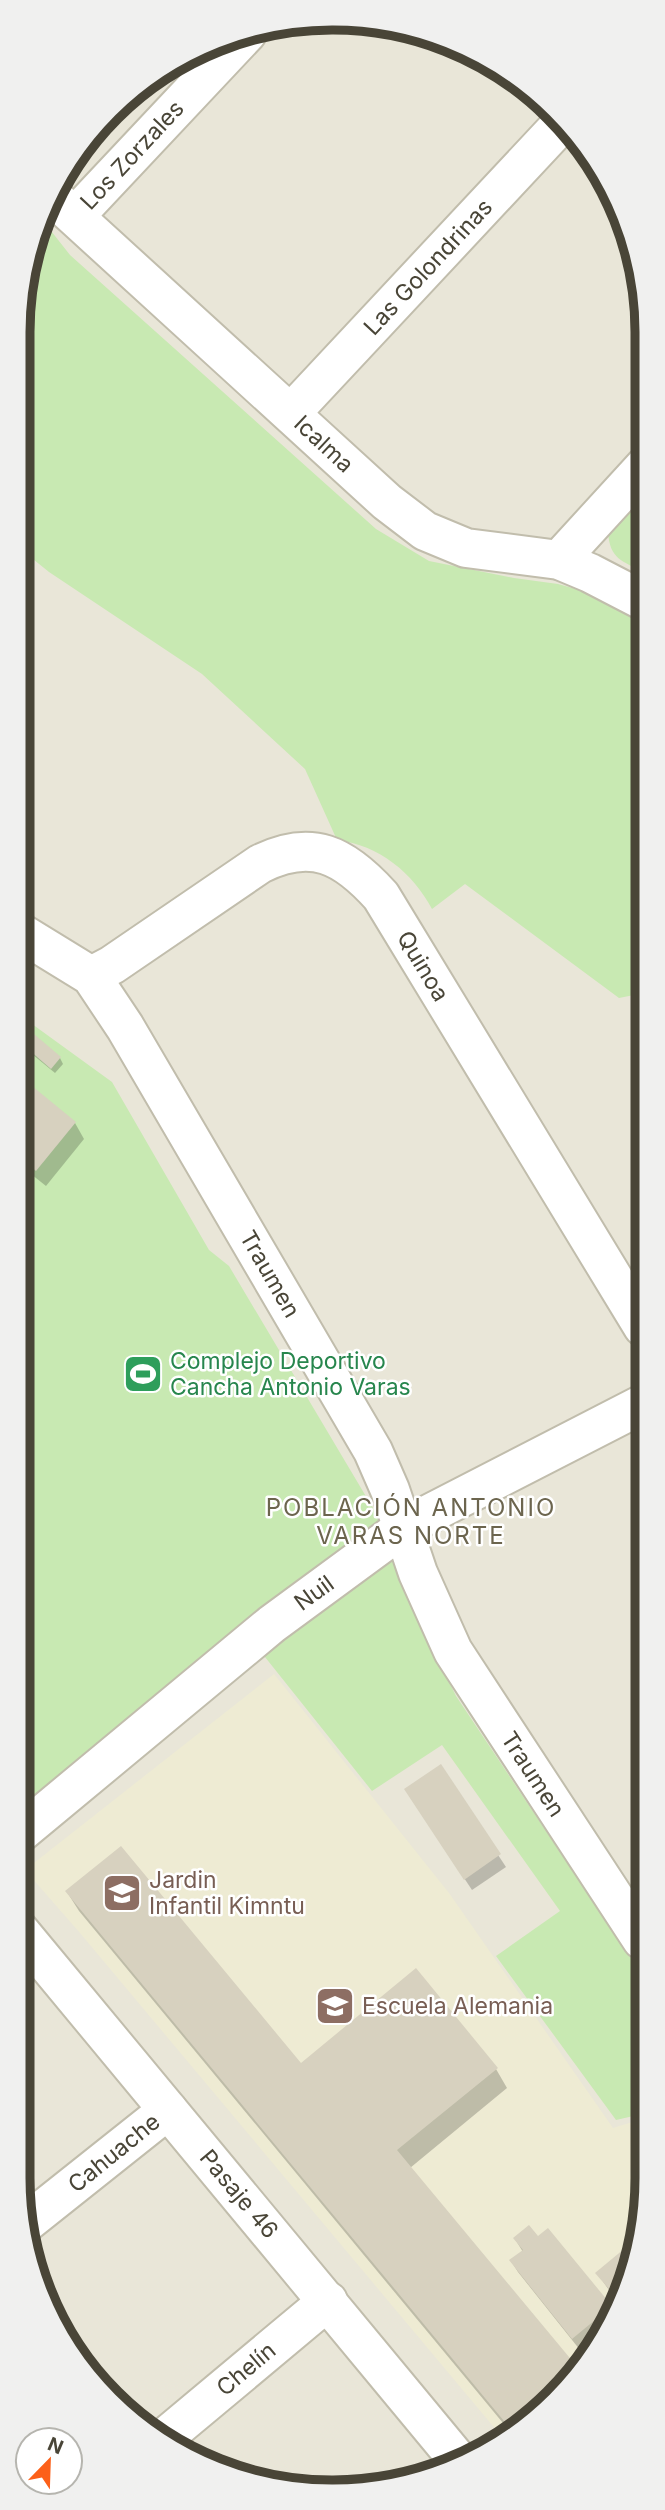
<svg xmlns="http://www.w3.org/2000/svg" width="665" height="2510" font-family="Inter,sans-serif">
<style>
.residential{fill:#e9e6d8}
.education{fill:#eeebd3}
.green{fill:#c8e9b2}
.shadow{fill:#0003}
.building{fill:#d7d1bf}
.lines{fill:none;stroke-linecap:round;stroke-linejoin:round}
.minor-casing{stroke:#c1bdac;stroke-width:42}
.minor{stroke:#fff;stroke-width:38}
.labels{text-anchor:middle;dominant-baseline:central;stroke-width:5;stroke-linejoin:round;paint-order:stroke}
.street-label{font-size:23px;fill:#494537;stroke:#fff}
.leisure-label{font-size:23px;fill:#27864d;stroke:#fff;text-anchor:start}
.education-label{font-size:23px;fill:#785e54;stroke:#fff;text-anchor:start}
.neighbourhood-label{font-size:24px;letter-spacing:2px;fill:#6c654e;stroke:#fff}
.rim{fill:none;stroke:#494537;stroke-width:9}
</style>
<rect width="100%" height="100%" fill="#f5f3ea"/>
<polygon class="residential" points="394,23 490,60 569,125 615,194 645,292 642,2239 595,2352 524,2428 414,2482 311,2492 193,2460 96,2385 41,2298 18,2178 23,271 70,158 157,71 271,24"/>
<polygon class="education" points="274,1674 449,1893 613,2128 642,2119 642,2239 595,2352 524,2428 503,2438 80,1933 25,1870"/>
<g class="green">
<path d="M44,222L70,255L376,529L429,561L514,578L558,584L583,591L644,622V993L619,998L465,884L432,909C413,873 379,845 337,840L305,769L202,674L49,572L23,551V271Z"/>
<path d="M644,496V573C622,560 610,560 608,532L630,503Z"/>
<polygon points="21,1016 112,1082 209,1250 229,1266 380,1520 405,1592 456,1696 642,1975 642,2114 616,2120 496,1956 560,1911 442,1745 372,1791 245,1632 19,1817"/>
</g>
<g class="shadow">
<polygon points="21,1025 60,1058 63,1064 55,1073 21,1045"/>
<polygon points="21,1080 75,1123 84,1139 46,1186 21,1166"/>
<polygon points="440,1767 506,1867 472,1890 413,1801"/>
<polygon points="67,1892 301,2065 496,2069 507,2088 410,2168 524,2428 512,2434 79,1911"/>
<polygon points="548,2230 612,2310 604,2331 580,2350 518,2272 511,2261 523,2252 515,2239 538,2239"/>
<polygon points="636,2252 616,2300 597,2273"/>
</g>
<g class="building">
<polygon points="21,1023 61,1057 51,1069 21,1043"/>
<polygon points="21,1077 76,1122 36,1171 21,1159"/>
<polygon points="441,1764 501,1854 464,1880 404,1789"/>
<polygon points="121,1846 301,2063 416,1968 498,2068 397,2150 579,2369 524,2428 514,2433 65,1891"/>
<polygon points="529,2225 538,2236 548,2228 612,2306 572,2339 509,2260 523,2250 513,2238"/>
<polygon points="630,2244 637,2251 617,2298 595,2273"/>
</g>
<g class="lines">
<g class="minor-casing">
<g id="minor">
<polyline points="54,198 387,502 425,531 466,548 559,560 590,573 644,601"/>
<polyline points="75,216 247,33"/>
<polyline points="291,413 564,121"/>
<polyline points="559,560 645,466"/>
<polyline points="21,933 91,976 125,1027 373,1451 390,1490 418,1573 453,1651 642,1940"/>
<path d="M91,976L112,965L260,864C312,838 344,855 381,896L643,1327"/>
<polyline points="19,1834 272,1624 404,1527 643,1404"/>
<polyline points="18,1929 458,2460"/>
<polyline points="26,2223 168,2110"/>
<polyline points="164,2438 328,2301"/>
</g>
</g>
<use href="#minor" class="minor"/>
</g>
<defs>
<g id="stadium-square" transform="scale(2.0125)"><rect x="-9" y="-9" width="18" height="18" rx="4" fill="#2e9e5b" stroke="#fff"/><path d="M0-5a6.5 5 0 1 0 0 10a6.5 5 0 1 0 0-10ZM-3.5-1.8h7v3.6h-7Z" fill="#fff"/></g>
<g id="school-square" transform="scale(2.0125)"><rect x="-9" y="-9" width="18" height="18" rx="4" fill="#8d6e63" stroke="#fff"/><path d="M0-5L7-2L0 1L-7-2ZM-4 1L0 2.5L4 1V4Q0 6-4 4Z" fill="#fff"/></g>
</defs>
<g fill-rule="evenodd">
<use href="#stadium-square" x="143" y="1374"/>
<use href="#school-square" x="122" y="1893"/>
<use href="#school-square" x="335" y="2006"/>
</g>
<g class="labels">
<g class="street-label">
<text transform="translate(132 155) rotate(-47)">Los Zorzales</text>
<text transform="translate(428 267) rotate(-47)">Las Golondrinas</text>
<text transform="translate(324 444) rotate(43)">Icalma</text>
<text transform="translate(423 966) rotate(59)">Quinoa</text>
<text transform="translate(270 1274) rotate(60)">Traumen</text>
<text transform="translate(314 1593) rotate(-36)">Nuil</text>
<text transform="translate(533 1774) rotate(57)">Traumen</text>
<text transform="translate(114 2153) rotate(-39)">Cahuache</text>
<text transform="translate(239 2194) rotate(50)">Pasaje 46</text>
<text transform="translate(246 2369) rotate(-40)">Chelín</text>
</g>
<g class="leisure-label">
<text x="170" y="1361">Complejo Deportivo<tspan x="170" dy="26">Cancha Antonio Varas</tspan></text>
</g>
<g class="education-label">
<text x="149" y="1880">Jardin<tspan x="149" dy="26">Infantil Kimntu</tspan></text>
<text x="362" y="2006">Escuela Alemania</text>
</g>
<g class="neighbourhood-label">
<text x="411" y="1507">POBLACIÓN ANTONIO<tspan x="411" dy="28">VARAS NORTE</tspan></text>
</g>
</g>
<path d="M0 0H665V2510H0ZM332 30H333A302 302 0 0 1 635 332V2178A302 302 0 0 1 333 2480H332A302 302 0 0 1 30 2178V332A302 302 0 0 1 332 30Z" fill="#f0f0ef" fill-rule="evenodd"/>
<path class="rim" d="M332 30H333A302 302 0 0 1 635 332V2178A302 302 0 0 1 333 2480H332A302 302 0 0 1 30 2178V332A302 302 0 0 1 332 30Z"/>
<g transform="translate(49 2461) rotate(23)"><circle r="33" fill="#ffffff" stroke="#b6b5af" stroke-width="2"/>
<path d="M0-5L12 26L0 18L-12 26Z" fill="#fc6019"/>
<text y="-10" font-size="19" font-weight="bold" text-anchor="middle" fill="#494537">N</text>
</g>
</svg>
